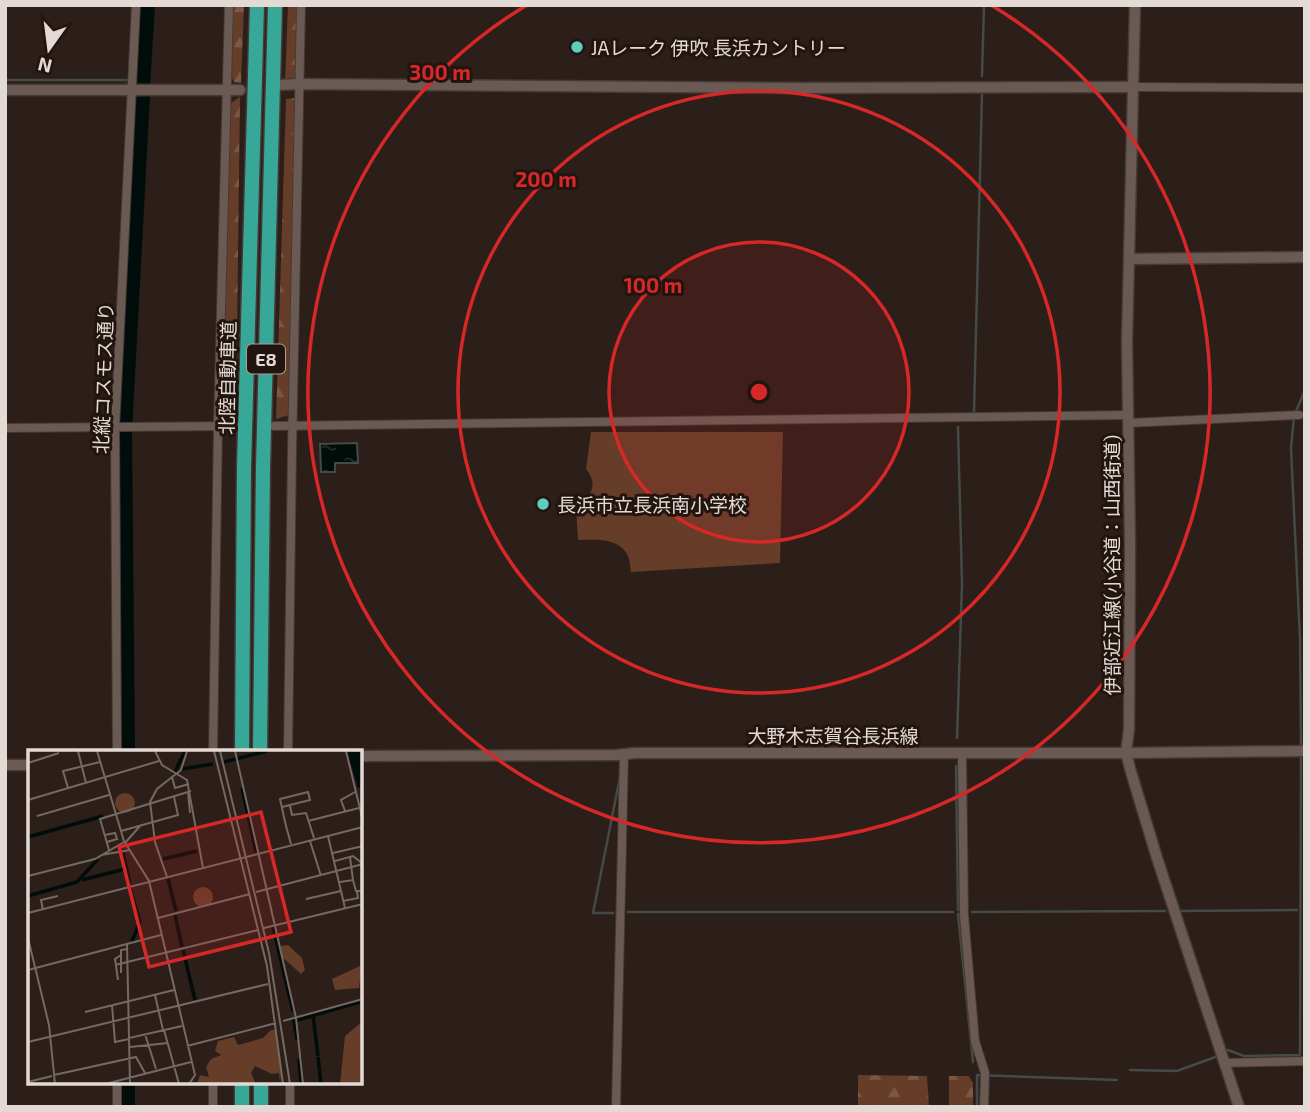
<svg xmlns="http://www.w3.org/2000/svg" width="1310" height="1112" font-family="'Exo 2','Noto Sans JP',sans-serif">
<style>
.forest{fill:url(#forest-firs)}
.pitch{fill:#653d28}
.water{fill:url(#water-ripples);stroke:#444a47;stroke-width:2}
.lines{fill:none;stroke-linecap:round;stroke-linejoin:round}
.stream{stroke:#444a47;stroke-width:2.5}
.river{stroke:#000d0a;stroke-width:18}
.street-casing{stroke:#453a36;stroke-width:10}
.secondary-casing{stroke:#453a36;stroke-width:13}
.highway-casing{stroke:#453a36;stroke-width:17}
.street{stroke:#6a5a53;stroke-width:8}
.secondary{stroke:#6a5a53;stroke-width:10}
.highway{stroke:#37a898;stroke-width:14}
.ring{fill:none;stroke:#d62828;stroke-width:3.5}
.poi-dot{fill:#5bcebc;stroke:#22150f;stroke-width:2.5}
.labels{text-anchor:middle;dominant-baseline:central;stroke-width:6;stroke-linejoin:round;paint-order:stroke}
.shield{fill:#22150f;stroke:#a99f9a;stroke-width:2}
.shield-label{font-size:18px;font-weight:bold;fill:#e3dad5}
.poi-label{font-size:19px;fill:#e3dad5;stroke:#22150f;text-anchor:start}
.street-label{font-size:19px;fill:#e3dad5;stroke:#22150f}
.inset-river{fill:none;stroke:#000d0a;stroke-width:3.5}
.inset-road{fill:none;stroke:#756964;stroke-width:2}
.view{fill:#d62828;fill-opacity:0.15;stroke:#d62828;stroke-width:3.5}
.inset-edge{fill:none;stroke:#e3dad5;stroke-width:3.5}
.centre{fill:#d62828;stroke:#22150f;stroke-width:3.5}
.ring-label{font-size:21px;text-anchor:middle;font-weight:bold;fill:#d62828;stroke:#22150f;stroke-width:6;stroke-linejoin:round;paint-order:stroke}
</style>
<defs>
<pattern id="forest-firs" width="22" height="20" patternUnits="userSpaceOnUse" patternTransform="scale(1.75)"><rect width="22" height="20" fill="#653d28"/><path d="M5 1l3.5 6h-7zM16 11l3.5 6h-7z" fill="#7b5846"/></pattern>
<pattern id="water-ripples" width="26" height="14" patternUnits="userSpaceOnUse" patternTransform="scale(1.75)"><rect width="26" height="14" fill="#000d0a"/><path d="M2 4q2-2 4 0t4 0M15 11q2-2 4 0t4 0" fill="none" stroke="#25302d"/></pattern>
</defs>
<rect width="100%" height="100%" fill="#2c1e18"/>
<g class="forest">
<polygon points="233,5 244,5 241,83 234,82 231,76"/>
<polygon points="288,5 302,5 299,73 295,79 285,82"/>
<polygon points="240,97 236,417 221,414 229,104"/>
<polygon points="295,98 289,415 276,419 286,99"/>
<polygon points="858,1075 927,1076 929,1107 858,1107"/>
<polygon points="949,1076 969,1076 973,1083 973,1107 949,1107"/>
</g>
<path class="pitch" d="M591,432H783L780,563L631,572C630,567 630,559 627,554C617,537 594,540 578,540L576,507C591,497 599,484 586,469Z"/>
<polygon class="water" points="357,443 358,463 335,463 335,472 321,472 320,444"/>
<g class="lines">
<g class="stream">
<polyline points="982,76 984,5"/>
<polyline points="5,80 142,80"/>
<polyline points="974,411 982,93"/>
<polyline points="957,738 962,584 958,427"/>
<polyline points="1301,745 1300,639 1291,448 1294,416 1305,390"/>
<polyline points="956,766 958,910"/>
<polyline points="1180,911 1297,910"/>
<polyline points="628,912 953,912"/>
<polyline points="972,912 1165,911"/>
<polyline points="613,913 593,913 620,777"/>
<polyline points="958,914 973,1062"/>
<polyline points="1224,1053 1228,1050 1244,1056 1300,1055 1301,757"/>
<polyline points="1130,1070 1177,1071 1218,1056"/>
<polyline points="977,1107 977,1075 1117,1080"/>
</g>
<g class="river">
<polyline points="141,85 146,5"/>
<polyline points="126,750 123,432 141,96"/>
<polyline points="126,1107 126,1082"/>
</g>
<g class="street-casing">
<g id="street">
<polyline points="1132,87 1305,88"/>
<polyline points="1128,423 1299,415"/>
<polyline points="274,426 1128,415"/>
<polyline points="5,428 236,426"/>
<polyline points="117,752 115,428 136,5"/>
<polyline points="213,752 218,425 229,5"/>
<polyline points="288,752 292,450 301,5"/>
<polyline points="962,753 964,915 975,1041 985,1073 984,1107"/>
<polyline points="1225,1063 1305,1061"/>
<polyline points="117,1082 117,1107"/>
<polyline points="213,1082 213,1107"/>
<polyline points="290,1082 290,1107"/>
<polyline points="616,1107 624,754"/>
</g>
</g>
<g class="secondary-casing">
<g id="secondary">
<polyline points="1135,5 1127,342 1130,544 1129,729 1126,753 1131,772 1157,858 1239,1107"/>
<polyline points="279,85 298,84 804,88 1132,87"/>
<polyline points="5,90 240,90"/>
<polyline points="1129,259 1305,257"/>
<polyline points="360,756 616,755 635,753 1126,753 1305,751"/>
<polyline points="5,765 30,765"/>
</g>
</g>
<g class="highway-casing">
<g id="highway">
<polyline points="242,752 244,467 257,5"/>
<polyline points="260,752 263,467 275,5"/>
<polyline points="242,1082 242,1107"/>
<polyline points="261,1107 261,1082"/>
</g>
</g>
<use href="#street" class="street"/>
<use href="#secondary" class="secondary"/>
<use href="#highway" class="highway"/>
</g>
<circle cx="759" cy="392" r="150" fill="#d62828" fill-opacity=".12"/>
<g class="ring">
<circle cx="759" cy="392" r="150"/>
<circle cx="759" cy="392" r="301"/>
<path d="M991 5A451 451 0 1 1 527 5"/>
</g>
<g class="poi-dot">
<circle cx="577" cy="47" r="7"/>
<circle cx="543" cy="504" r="7"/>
</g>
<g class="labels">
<rect class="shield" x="247" y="344.5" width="38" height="29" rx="5"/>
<g class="shield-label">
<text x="266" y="359">E8</text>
</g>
<g class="poi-label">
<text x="591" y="47">JAレーク 伊吹 長浜カントリー</text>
<text x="557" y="504">長浜市立長浜南小学校</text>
</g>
<g class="street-label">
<text transform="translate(103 378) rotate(-88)">北縦コスモス通り</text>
<text transform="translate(227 378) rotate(-89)">北陸自動車道</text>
<text transform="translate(1111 565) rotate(-90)">伊部近江線(小谷道：山西街道)</text>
<text x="833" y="735">大野木志賀谷長浜線</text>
</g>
</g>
<g transform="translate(28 750)">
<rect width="334" height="334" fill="#2c1e18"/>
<path d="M260,195L274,208L277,220L273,224L253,206V196ZM334,215L331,238L307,240L304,229ZM335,271L334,334H312L317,286ZM243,280H248L253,321L252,334L251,323L244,324L227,316L223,323L228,334H169L172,325L181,327L178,317L183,309L193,305L187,301L190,291L206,287L210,295L235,288Z" fill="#653d28"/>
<path d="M87 53a10 10 0 1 1 20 0a10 10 0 1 1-20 0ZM165 147a10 10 0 1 1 20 0a10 10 0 1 1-20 0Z" fill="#653d28"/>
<path d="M319,1L334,2V36L330,38Z" fill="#000d0a"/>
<path class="inset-river" d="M196,12L239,1M154,19L185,14M146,24L157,1M214,38L228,102M0,87L75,66M95,103L102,134M135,109L169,101M140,129L148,161M54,130L97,119M102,138L112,172L104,191M0,146L49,132L70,109M147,165L154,197M245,177L265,261M155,200L167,250M285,265L290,306M269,290L266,271L335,251M290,307L293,334M271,309L273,334"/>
<path class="inset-road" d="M50,1L58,33M69,1L96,91L121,131L167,325L161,334M127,1L134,15L159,30L175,118M186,1L239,216L255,334M192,1L241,203L262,334M207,1L268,268L275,334M318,1L335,71M0,13L31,3M144,27L147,38L161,34M40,38L35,21L72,12M160,42L162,63M0,50L131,11M262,56L264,65L278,63L286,88M254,57L282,50L280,42L252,49L258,76L263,94M317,61L313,50L327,42M9,66L81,45M280,71L331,58M93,81L150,65L146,47M77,85L87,83L89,89L79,92M300,86L317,158M282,91L293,126M97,93L112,76M81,100L72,69L163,41M305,103L335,96M73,105L102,100M322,107L325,130M307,111L325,106L335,114M0,126L67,109L96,92M139,127L127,92L122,52L129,39L153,20L159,1M312,132L325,130L328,141H335M228,142L335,114M278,149L313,141M315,151L330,148L329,141M15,160L13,150L30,146M0,163L335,77M130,168L222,144M236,178L335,154M0,188L21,275L27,334M99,194L101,288M87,215L230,180M0,220L133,185M93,223V200L99,199M90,230L87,209L93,205M127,245L135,280M84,255L87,292L101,289M57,262L146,240M255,271L335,249M136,280L151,334M117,284L128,319M0,292L240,234M159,296L248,273M102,297L140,293M26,325L108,307L117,323M0,332L24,326M77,334L163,312M102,334L101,288L154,276"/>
<path class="view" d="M233,62L263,182L121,217L91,97Z"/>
<rect width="334" height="334" class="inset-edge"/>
</g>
<circle cx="759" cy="392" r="10" class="centre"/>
<g class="ring-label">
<text x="440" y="80">300 m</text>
<text x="546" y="187">200 m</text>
<text x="653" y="293">100 m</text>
</g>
<rect width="1310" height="1112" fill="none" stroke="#e3dad5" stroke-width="14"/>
<g transform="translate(49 49) rotate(194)" stroke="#22150f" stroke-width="5" paint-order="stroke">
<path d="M0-5L12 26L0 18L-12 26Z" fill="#e3dad5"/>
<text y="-10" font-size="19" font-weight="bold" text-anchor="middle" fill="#e3dad5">N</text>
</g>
</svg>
